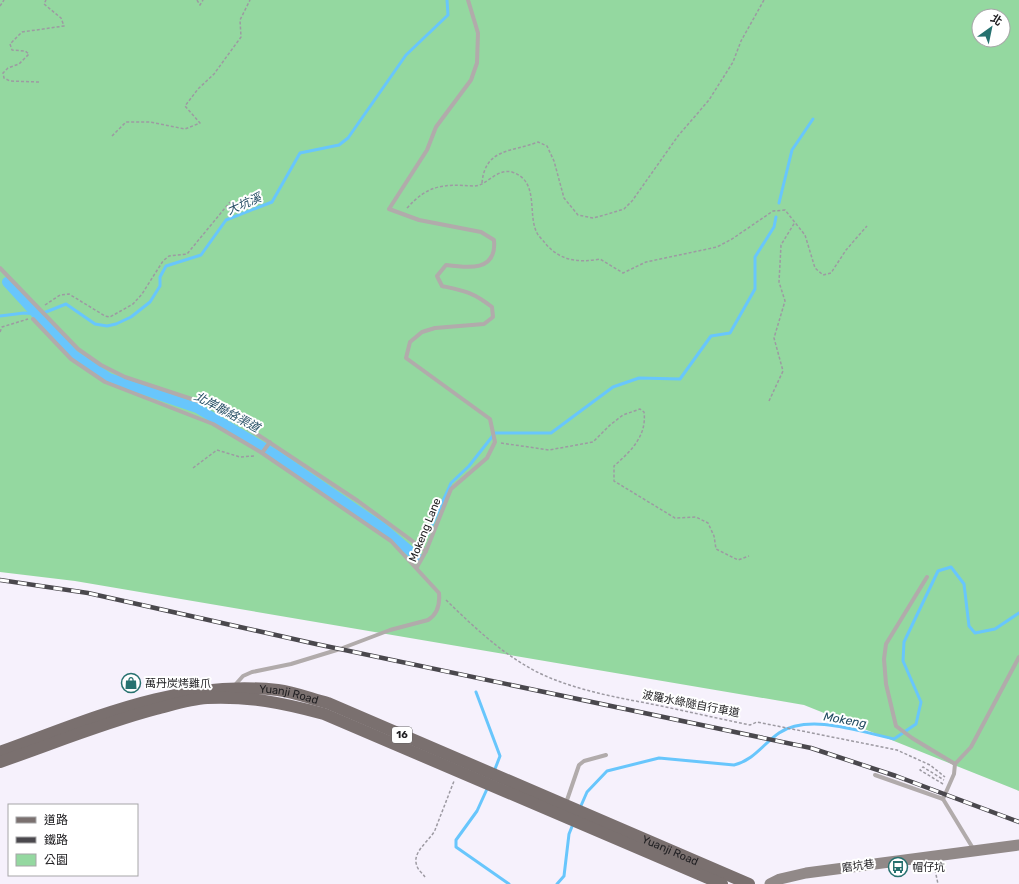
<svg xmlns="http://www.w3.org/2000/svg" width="1019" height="884" font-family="Rubik,'Noto Sans TC',sans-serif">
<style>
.green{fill:#94d8a0;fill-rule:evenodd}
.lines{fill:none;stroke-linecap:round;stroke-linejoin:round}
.stream{stroke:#68c6fc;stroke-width:3}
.canal{stroke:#68c6fc;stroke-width:10}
.path{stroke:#9d9aa2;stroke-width:1.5;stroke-dasharray:3 2;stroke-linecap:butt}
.lane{stroke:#b1abab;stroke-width:4}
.secondary{stroke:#918988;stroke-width:11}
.primary{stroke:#7a706f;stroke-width:12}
.rail-casing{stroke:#4a484d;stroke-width:4.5}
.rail{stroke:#fff;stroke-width:3;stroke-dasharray:9;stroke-linecap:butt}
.labels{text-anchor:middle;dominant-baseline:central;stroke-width:4;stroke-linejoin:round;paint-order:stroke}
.shield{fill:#fff;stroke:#646365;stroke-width:1}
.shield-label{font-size:10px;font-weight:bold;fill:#212023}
.street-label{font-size:11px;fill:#212023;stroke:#fff}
.poi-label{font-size:11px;fill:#212023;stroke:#fff;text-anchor:start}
.water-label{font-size:12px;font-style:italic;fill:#254d64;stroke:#fff}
</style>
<rect width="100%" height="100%" fill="#f6f1fc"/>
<path class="green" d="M0,0H1019V791L804,705L75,581L0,572ZM979,16H1003V40H979Z"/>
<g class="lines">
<g class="stream">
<polyline points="779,203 792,150 813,119"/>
<polyline points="0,316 24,313 41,314 66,304 95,324 107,326 116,324 131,317 150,302 160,286 160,277 166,266 201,255 226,220 272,202 300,153 339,145 348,138 406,55 448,15 447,0"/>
<polyline points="428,534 451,483 469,466 495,433 551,433 613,387 639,378 680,379 711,336 730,333 755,289 755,257 774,227 776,217"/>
<polyline points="476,692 500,756 495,769"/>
<polyline points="487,789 477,811 456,840 456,847 509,884"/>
<path d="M580,808L587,792L607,771L659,758L734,765C754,760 763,744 779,733C809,713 861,732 894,739L916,724L921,702L903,661L904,642L938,571L951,567L964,584L969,626L975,633L995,629L1019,613"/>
<polyline points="557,884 564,876 569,834 573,824"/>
</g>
<polyline class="canal" points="7,282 74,355 109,378 197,408 273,453 383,528 417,557"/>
<g class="path">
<polyline points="197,0 200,5 203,0"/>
<polyline points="0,6 4,0"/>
<polyline points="39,82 10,81 4,78 3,73 8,68 19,64 29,54 25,51 12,50 10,44 22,32 64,26 61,18 44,4 46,0"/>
<polyline points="112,136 126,122 150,122 185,129 200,123 185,106 198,89 214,74 241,37 240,20 250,0"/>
<path d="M482,183C485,148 512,152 538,142L547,146L554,161L564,198L578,215L593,218L608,214L624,209L632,201L678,136L709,100L733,62L741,41L764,0"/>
<path d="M407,208C428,185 442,184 473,186C486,187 496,168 512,172C540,181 527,214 537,233C539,237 543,240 545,243C560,261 578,263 600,259L623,273L646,262L717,247L732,239L773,211L785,210L805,235L815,268L823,275L831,273L846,250L867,226"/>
<polyline points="45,305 60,295 69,294 105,316 110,317 133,304 142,294 163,261 169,256 187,254 230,202"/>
<polyline points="0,332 2,327 28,319"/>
<polyline points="769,401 783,371 774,338 785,301 779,282 781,245 795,222"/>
<path d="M501,443L549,450L593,442L610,425L623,415L640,409L644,412C647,436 631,451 614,466V481L675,518L696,517L708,523L714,536L716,549L738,560L749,556"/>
<polyline points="193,468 217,450 240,457 254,456"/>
<path d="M446,600C474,627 503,655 539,673C573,689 609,696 646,703C681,710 716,718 750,725L757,722L897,750L930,765L945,777"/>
<polyline points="943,784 920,770 923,767 944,780"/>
<polyline points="934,865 938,884"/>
<path d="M425,877C423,874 418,870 417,866C411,852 430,841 435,830L454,781"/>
</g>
<g class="lane">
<polyline points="0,268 78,349 101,365 125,377 216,407 358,501 426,551"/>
<path d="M33,319L71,359L105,382L213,424L262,453L391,541L439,593C440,604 438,614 428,620L390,630L340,649L291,664L252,672L243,676L235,685"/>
<polyline points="262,453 270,442"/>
<path d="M417,567L426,551L451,489L487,458L495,442L490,419L406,358L410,342L422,332L435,328L484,324L493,317L492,307C473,292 465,291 442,286L437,276L446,265C468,268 497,272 494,240L481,232L419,220L389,209L427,150L436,127L471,80L477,63L478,33L468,0"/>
<polyline points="927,577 886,644 884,659 886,684 896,726 912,738 955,764"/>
<polyline points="875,775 943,799"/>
<polyline points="566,803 579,765 584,761 606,755"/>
<polyline points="974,850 943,799 954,774 955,764 971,747 1019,657"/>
</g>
<polyline class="secondary" points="770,884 780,879 806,873 1019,845"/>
<g class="primary">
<path id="s1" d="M0,752C92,719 177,679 278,690C294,692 312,699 328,703L749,884"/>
<path d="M0,762C52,744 103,723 156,709C172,705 190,699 207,698C249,696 283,703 324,714L722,884"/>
</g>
<g class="rail-casing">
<polyline id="rail" points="0,580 88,593 316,644 811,748 896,776 1019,822"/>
</g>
<use href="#rail" class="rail"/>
</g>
<defs>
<g id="shop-ring" transform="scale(1)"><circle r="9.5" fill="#fff" stroke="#26716f" stroke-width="1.5"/><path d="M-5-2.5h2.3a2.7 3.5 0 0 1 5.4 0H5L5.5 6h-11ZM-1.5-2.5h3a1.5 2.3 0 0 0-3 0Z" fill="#26716f"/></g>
<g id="bus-ring" transform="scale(1)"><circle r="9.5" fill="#fff" stroke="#26716f" stroke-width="1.5"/><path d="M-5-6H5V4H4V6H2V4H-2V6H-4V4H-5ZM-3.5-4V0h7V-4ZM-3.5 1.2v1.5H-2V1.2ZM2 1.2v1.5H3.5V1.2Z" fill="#26716f"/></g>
</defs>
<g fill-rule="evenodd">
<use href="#shop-ring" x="131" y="683"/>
<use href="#bus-ring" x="898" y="867"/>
</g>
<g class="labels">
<rect class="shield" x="392" y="727" width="20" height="16" rx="3"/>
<g class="shield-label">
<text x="402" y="735">16</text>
</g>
<g class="street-label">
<text transform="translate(425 530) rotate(-68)">Mokeng Lane</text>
<text stroke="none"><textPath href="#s1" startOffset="299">Yuanji Road</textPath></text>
<text transform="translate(691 704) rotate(11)">波羅水綠隧自行車道</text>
<text stroke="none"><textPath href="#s1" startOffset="712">Yuanji Road</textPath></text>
<text transform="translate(858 866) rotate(-8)">磨坑巷</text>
</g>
<g class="poi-label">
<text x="145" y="683">萬丹炭烤雞爪</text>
<text x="912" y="867">帽仔坑</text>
</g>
<g class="water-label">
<text transform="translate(244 204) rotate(-23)">大坑溪</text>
<text transform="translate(227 412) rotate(28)">北岸聯絡渠道</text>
<text transform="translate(845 720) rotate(10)">Mokeng</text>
</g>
</g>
<rect x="8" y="804" width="130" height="72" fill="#ffffff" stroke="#a6a6a7"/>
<rect x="16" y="817" width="20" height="6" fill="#7a706f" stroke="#a6a6a7"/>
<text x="44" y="824" font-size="12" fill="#212023">道路</text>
<rect x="16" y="837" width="20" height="6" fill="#4a484d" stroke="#a6a6a7"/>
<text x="44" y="844" font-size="12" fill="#212023">鐵路</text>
<rect x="16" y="854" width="20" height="12" fill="#94d8a0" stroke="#a6a6a7"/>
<text x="44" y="864" font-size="12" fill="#212023">公園</text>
<g transform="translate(991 28) rotate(33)"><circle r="19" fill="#ffffff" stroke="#a6a6a7"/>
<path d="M0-3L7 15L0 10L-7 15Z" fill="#26716f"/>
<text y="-6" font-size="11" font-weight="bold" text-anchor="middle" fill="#212023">北</text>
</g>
</svg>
